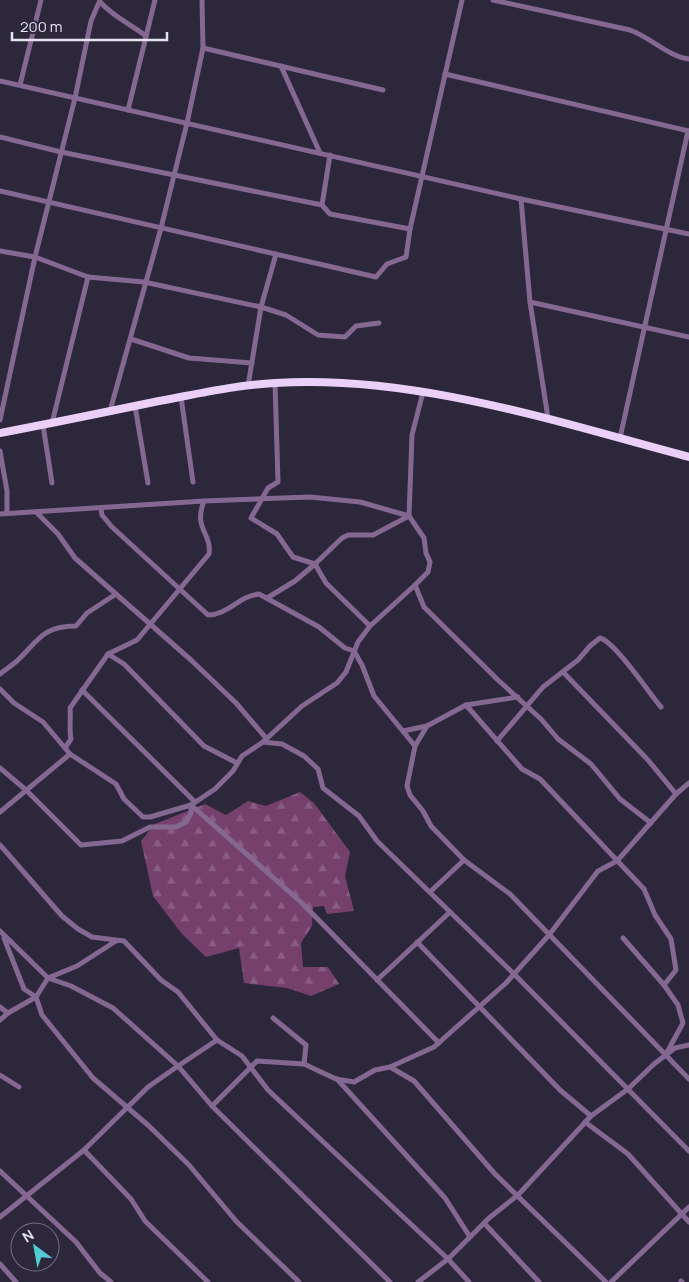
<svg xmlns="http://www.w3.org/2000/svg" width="689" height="1282" font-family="Manrope,sans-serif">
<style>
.forest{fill:url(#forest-firs)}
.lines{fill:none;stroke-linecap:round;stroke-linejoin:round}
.minor{stroke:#846891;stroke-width:5}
.highway{stroke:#eacff8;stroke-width:8}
</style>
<defs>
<pattern id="forest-firs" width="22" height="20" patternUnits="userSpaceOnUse" patternTransform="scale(1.25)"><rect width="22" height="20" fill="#75416c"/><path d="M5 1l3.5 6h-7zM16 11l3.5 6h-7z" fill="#895c81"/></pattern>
</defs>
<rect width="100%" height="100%" fill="#2c273b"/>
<polygon class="forest" points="300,792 314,803 350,852 345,876 354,911 327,914 324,906 313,907 312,926 301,943 303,967 328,967 339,984 311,996 287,988 244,983 239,948 206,957 182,934 153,896 141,841 155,824 205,804 226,815 248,801 266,806"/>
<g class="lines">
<g class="minor">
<path d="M493,0L630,30C650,37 669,57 689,59"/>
<path d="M100,2C114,17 130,24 146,36"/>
<polyline points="203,48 383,90"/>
<polyline points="281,66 320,153"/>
<polyline points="445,74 689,131"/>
<polyline points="0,81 521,199 689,234"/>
<polyline points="20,85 41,0"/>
<polyline points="128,110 155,0"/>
<polyline points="0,137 61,152 322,205 330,214 410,229"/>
<polyline points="0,191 376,277 387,264 406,257 410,229 462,0"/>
<polyline points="521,199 530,302 548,418"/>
<polyline points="322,205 330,155"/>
<polyline points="0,251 35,257 88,277 144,282 261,307 286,315 318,335 345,337 356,326 379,323"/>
<polyline points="530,302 689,337"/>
<polyline points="131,339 189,358 252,363"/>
<polyline points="275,383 278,482 268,488 251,518 277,534 293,557 315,564 342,538 348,535 373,535 409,516"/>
<polyline points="248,386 261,307 276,254"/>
<polyline points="423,392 412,435 409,516 424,538 426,553 430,562 428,572 415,585 424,607 498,680 541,719 558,739 591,764 620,799 651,823"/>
<polyline points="181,397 193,482"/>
<polyline points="135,406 148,483"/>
<polyline points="110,411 161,228 187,123 203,48 202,0"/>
<polyline points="0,420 35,257 75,98 91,21 100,0"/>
<polyline points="52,423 88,277"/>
<polyline points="43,425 52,483"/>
<polyline points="620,438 688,131"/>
<polyline points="0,451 7,491 7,513"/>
<path d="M101,509L102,515L112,527L208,615C228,615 239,596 259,594L319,627L345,648L354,651L362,665L374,696L415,746"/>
<polyline points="36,512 58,534 75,558 191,660 236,703 266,738"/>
<polyline points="0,514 204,501 310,497 360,502 409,516"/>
<polyline points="267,598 295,581 315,564 326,583 370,626"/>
<polyline points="108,654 124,664 204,746 237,763"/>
<polyline points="563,672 648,760 676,794"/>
<path d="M0,674C6,669 13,665 19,659C39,639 44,626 76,626L87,613L116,594"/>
<polyline points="0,689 14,703 43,722 70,754 116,784 124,799 143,817 150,817 191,805 215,789 233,771 242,756 263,742 302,706 337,683 346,672 358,642 370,626 415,585"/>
<polyline points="82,690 195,802"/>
<polyline points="466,705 522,769 540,779 644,889 655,915 671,939 676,970 664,985 678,1005 683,1023 665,1056"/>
<polyline points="427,726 415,746 407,786 410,795 423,811 431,826 464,860 510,894 689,1079"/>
<polyline points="403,731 427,726 466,705 518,697"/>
<path d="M497,741L543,687L578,660L590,646L600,638C615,642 649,693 661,707"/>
<polyline points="263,742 282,744 304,756 318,769 323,788 359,816 377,841 514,974 689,1151"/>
<path d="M65,748L71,739C69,729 71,719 70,708L108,654L137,640L209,554C212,533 193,529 204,501"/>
<polyline points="0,768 26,790 81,845 122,841 150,827 176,827 186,822 191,813 191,805"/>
<polyline points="191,805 302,903 439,1043"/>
<polyline points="0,812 70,754"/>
<polyline points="0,845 62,916 78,929 92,937 124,941 161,980 178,992 217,1040 242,1056 268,1090 448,1259 469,1282"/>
<polyline points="430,892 464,860"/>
<polyline points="0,931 48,978 71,986 113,1008 178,1066 217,1040"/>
<polyline points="623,938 664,985"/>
<polyline points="116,941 77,966 48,978 36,997 42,1015 93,1078 149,1126 189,1165 236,1221 299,1282"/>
<polyline points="417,942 560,1090 591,1116"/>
<polyline points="377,980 450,912"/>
<polyline points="0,1007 8,1013"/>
<polyline points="273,1018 306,1045 304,1064 336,1079 354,1082 375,1070 390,1067 434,1047 506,983 549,935 598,871 617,861 676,794 689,783"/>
<polyline points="0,1020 8,1013 36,997 24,989 4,938"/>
<polyline points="390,1067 414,1081 495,1174 606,1282"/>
<polyline points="0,1075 19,1087"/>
<polyline points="337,1079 445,1198 470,1237"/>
<polyline points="212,1106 257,1061 304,1064"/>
<polyline points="585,1122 628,1154 689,1222"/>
<polyline points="84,1150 131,1199 145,1221 208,1282"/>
<polyline points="0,1171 76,1242 100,1273 111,1282"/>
<polyline points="0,1217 84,1150 148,1087 178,1066 212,1106 390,1282"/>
<polyline points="484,1223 539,1282"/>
<polyline points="0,1264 16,1282"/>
<polyline points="681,1281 682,1282"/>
<polyline points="418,1282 448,1259 489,1218 518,1195 591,1116 628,1089 654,1064 675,1048 689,1045"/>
<polyline points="611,1282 689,1207"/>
</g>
<path class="highway" d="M0,433C53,423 106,412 159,401C197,394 236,385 275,383C413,374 557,422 689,457"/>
</g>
<g transform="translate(35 1247) rotate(328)"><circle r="24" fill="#2c273b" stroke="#767284"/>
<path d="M0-4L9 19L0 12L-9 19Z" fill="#51ccd4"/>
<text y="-8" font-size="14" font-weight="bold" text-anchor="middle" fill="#e6e3f1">N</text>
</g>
<path d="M12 32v8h155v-8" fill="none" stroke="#e6e3f1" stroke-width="2.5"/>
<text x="20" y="32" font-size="15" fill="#e6e3f1" stroke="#2c273b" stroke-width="4" paint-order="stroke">200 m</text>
</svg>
